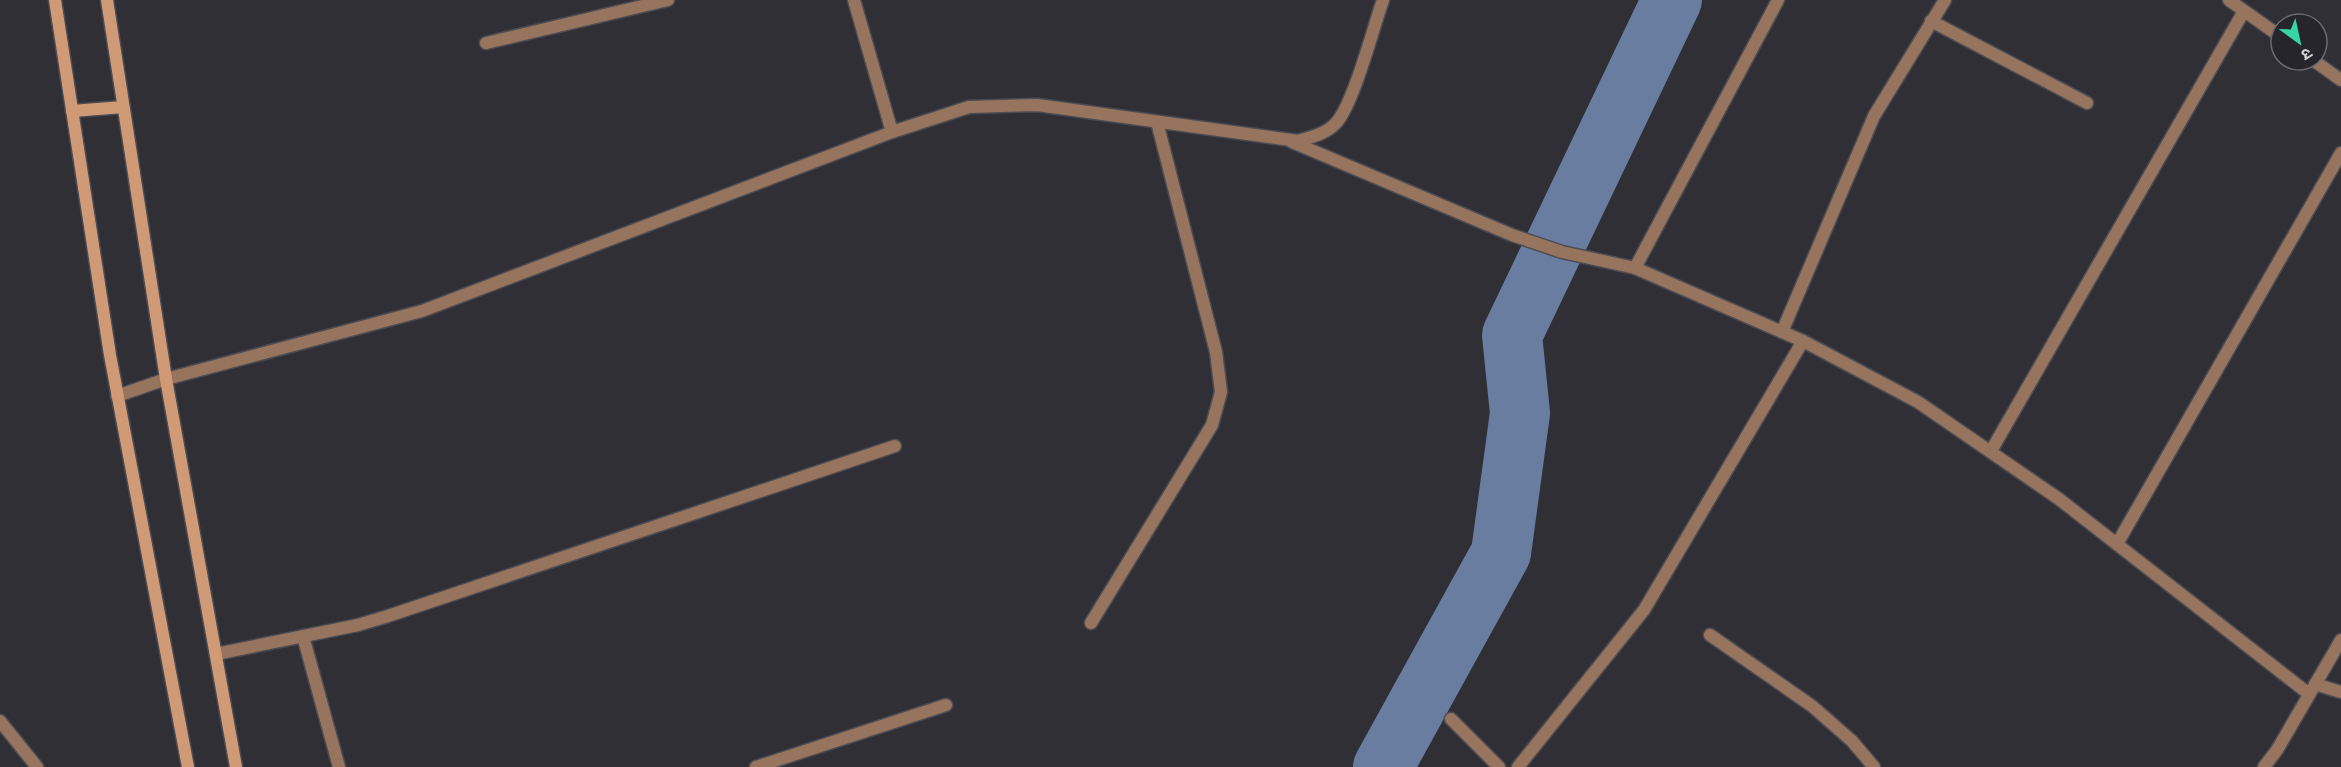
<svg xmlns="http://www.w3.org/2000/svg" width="2341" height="767" font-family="'Source Sans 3','Noto Sans Devanagari',sans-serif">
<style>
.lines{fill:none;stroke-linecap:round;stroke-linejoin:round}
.river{stroke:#697da1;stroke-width:60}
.street-casing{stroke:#4d4c53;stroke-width:15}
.secondary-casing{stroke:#4d4c53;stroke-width:15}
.street{stroke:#97745e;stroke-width:12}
.secondary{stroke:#d19a76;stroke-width:12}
</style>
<rect width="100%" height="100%" fill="#302f36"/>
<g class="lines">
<polyline class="river" points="1383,767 1501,553 1520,413 1512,335 1672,0"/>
<g class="street-casing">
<g id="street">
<polyline points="854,0 892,132"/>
<polyline points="2229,0 2281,37"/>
<polyline points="1931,21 2087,103"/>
<polyline points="486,43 668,0"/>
<polyline points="2313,60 2341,80"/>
<polyline points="1292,142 1512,235 1562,252 1635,268 1803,341 1918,402 2059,499 2309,694"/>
<polyline points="1635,268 1778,0"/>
<polyline points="1782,332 1874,116 1945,0"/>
<path d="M117,396L166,379L422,311L892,132L969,107L1037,105L1298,141C1311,137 1326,134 1336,123C1354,103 1373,28 1383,0"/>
<polyline points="1991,451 2244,11"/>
<polyline points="2117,544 2341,153"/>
<polyline points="1091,623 1212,425 1221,392 1216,352 1157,122"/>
<polyline points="1710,635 1812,706 1852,741 1874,767"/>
<polyline points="303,636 339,767"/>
<polyline points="216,654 358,625 388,616 895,446"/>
<polyline points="2315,684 2341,692"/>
<polyline points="1451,719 1499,767"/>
<polyline points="0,721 37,767"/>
<polyline points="756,767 946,705"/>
<polyline points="1518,767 1644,610 1803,341"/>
<polyline points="2264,767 2277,750 2341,640"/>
</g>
</g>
<g class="secondary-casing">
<g id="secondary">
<polyline points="55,0 110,355 188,767"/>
<polyline points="107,0 166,379 236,767"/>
<polyline points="72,111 123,107"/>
</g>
</g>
<use href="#street" class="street"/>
<use href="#secondary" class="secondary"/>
</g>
<g transform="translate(2299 42) rotate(147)"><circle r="28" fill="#26252c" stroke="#6b6a70" stroke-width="1.5"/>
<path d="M0-4.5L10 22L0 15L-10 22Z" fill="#37d4a6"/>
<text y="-9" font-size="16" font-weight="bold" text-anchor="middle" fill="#d3d2d7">उ</text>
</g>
</svg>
